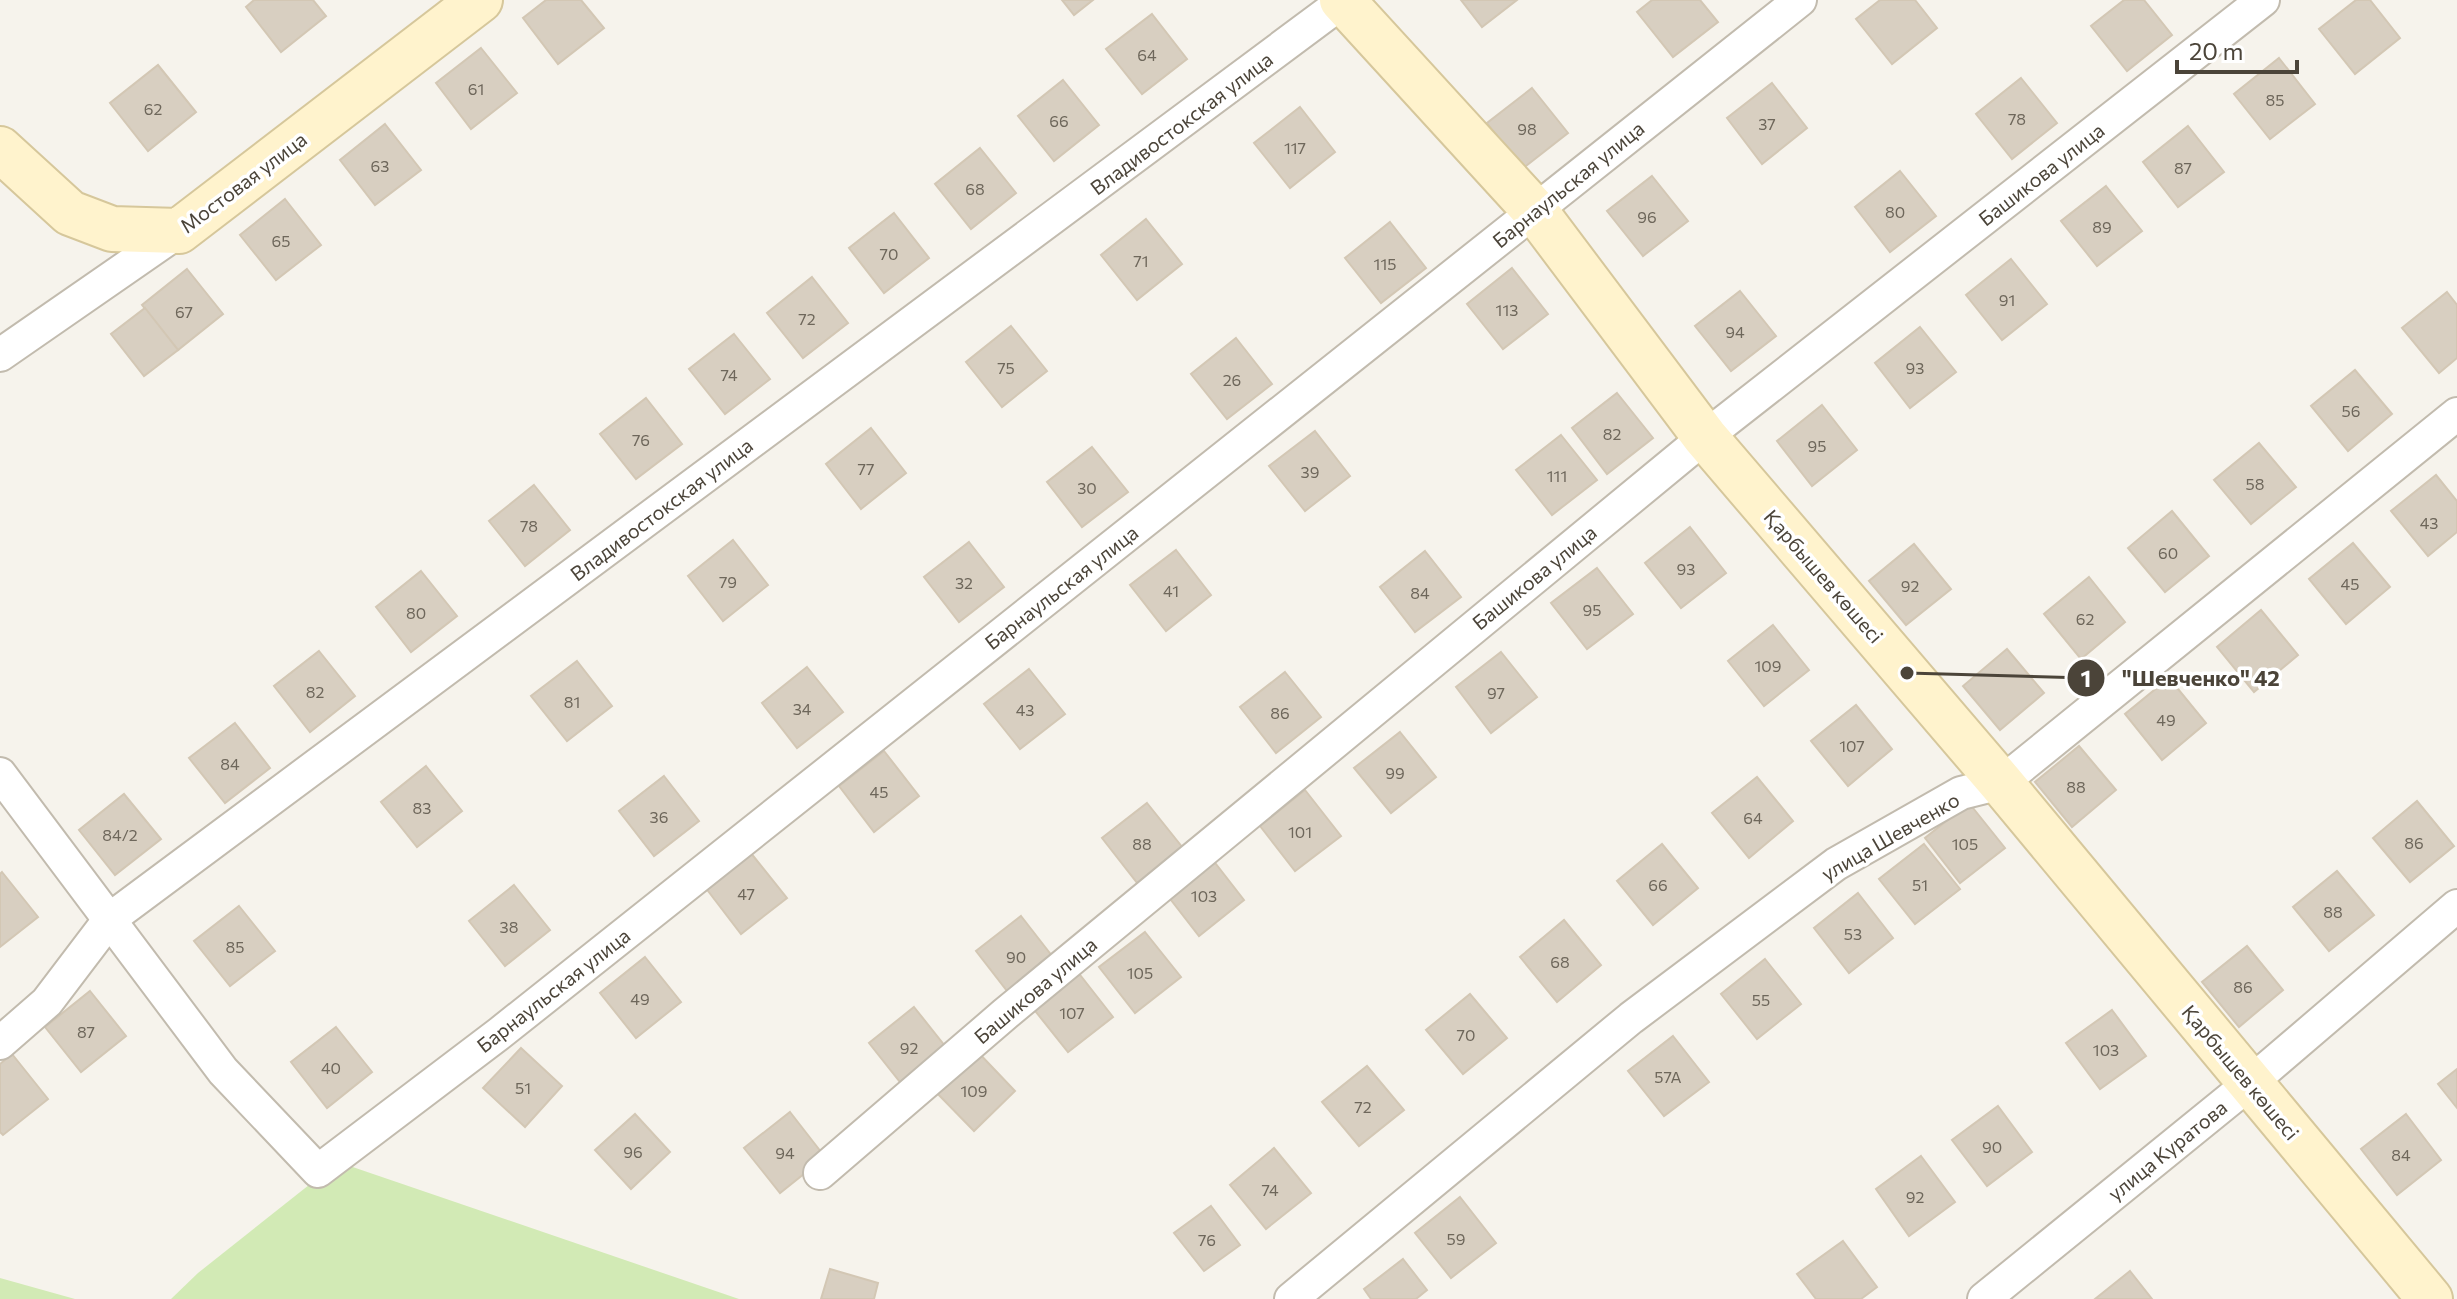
<svg xmlns="http://www.w3.org/2000/svg" width="2457" height="1299" font-family="Commissioner,sans-serif">
<style>
.green{fill:#d2eab5}
.building{fill:#d8cfc1;stroke:#d3c7b4;stroke-width:2}
.lines{fill:none;stroke-linecap:round;stroke-linejoin:round}
.minor-casing{stroke:#c2bbae;stroke-width:36}
.secondary-casing{stroke:#d6c79b;stroke-width:48}
.minor{stroke:#fff;stroke-width:32}
.secondary{stroke:#fff3cd;stroke-width:44}
.labels{text-anchor:middle;dominant-baseline:central;stroke-width:7;stroke-linejoin:round;paint-order:stroke}
.number-label{font-size:16px;fill:#6e675b}
.street-label{font-size:20px;fill:#4b4439;stroke:#fff}
.leader{fill:none;stroke:#4b4439;stroke-width:3}
.callout-dot{fill:#4b4439;stroke:#fff;stroke-width:3}
.mark-label{font-size:24px;text-anchor:middle;font-weight:bold;fill:#fff}
.callout-label{font-size:22px;text-anchor:middle;font-weight:bold;fill:#4b4439;stroke:#fff;stroke-width:7;stroke-linejoin:round;paint-order:stroke}
</style>
<rect width="100%" height="100%" fill="#f6f3ec"/>
<g class="green">
<polygon points="338,1162 739,1299 171,1299 198,1273"/>
<polygon points="0,1278 75,1299 0,1299"/>
</g>
<g class="building">
<polygon points="254,0 313,0 326,16 281,52 246,7"/>
<polygon points="546,0 581,0 604,28 558,64 523,18"/>
<polygon points="1062,0 1093,0 1074,15"/>
<polygon points="1461,0 1517,0 1482,27"/>
<polygon points="1652,0 1700,0 1718,22 1673,57 1637,12"/>
<polygon points="1880,0 1915,0 1937,28 1892,64 1856,19"/>
<polygon points="2124,0 2144,0 2172,35 2127,71 2091,26"/>
<polygon points="2356,0 2370,0 2400,38 2355,74 2319,29"/>
<polygon points="1152,14 1187,59 1142,94 1106,49"/>
<polygon points="481,48 517,93 471,129 436,83"/>
<polygon points="2279,58 2315,104 2270,139 2234,94"/>
<polygon points="158,65 196,112 148,151 110,103"/>
<polygon points="2021,78 2057,123 2012,159 1976,114"/>
<polygon points="1063,80 1099,125 1054,161 1018,116"/>
<polygon points="1772,83 1807,128 1762,164 1727,118"/>
<polygon points="1532,88 1568,133 1522,169 1487,123"/>
<polygon points="1300,107 1335,152 1290,188 1254,143"/>
<polygon points="385,124 421,170 375,205 340,160"/>
<polygon points="2188,126 2224,172 2178,207 2143,162"/>
<polygon points="980,148 1016,193 971,229 935,184"/>
<polygon points="1900,171 1936,216 1890,252 1855,207"/>
<polygon points="1652,176 1688,221 1643,256 1607,211"/>
<polygon points="2106,186 2142,231 2097,266 2061,221"/>
<polygon points="285,199 321,245 276,280 240,235"/>
<polygon points="894,213 929,258 884,293 849,248"/>
<polygon points="1146,219 1182,264 1137,300 1101,255"/>
<polygon points="1390,222 1426,268 1381,303 1345,258"/>
<polygon points="2011,259 2047,304 2002,340 1966,295"/>
<polygon points="1512,268 1548,314 1503,349 1467,304"/>
<polygon points="187,269 223,314 178,350 142,305"/>
<polygon points="812,277 848,323 803,358 767,313"/>
<polygon points="1740,291 1776,336 1731,371 1695,326"/>
<polygon points="2447,292 2457,305 2457,358 2439,373 2402,328"/>
<polygon points="145,308 178,350 144,376 111,334"/>
<polygon points="1011,326 1047,371 1002,407 966,362"/>
<polygon points="1920,327 1956,372 1910,408 1875,363"/>
<polygon points="734,334 770,379 725,414 689,369"/>
<polygon points="1236,338 1272,384 1227,419 1191,374"/>
<polygon points="2355,370 2392,414 2348,451 2311,406"/>
<polygon points="1617,393 1653,438 1607,474 1572,428"/>
<polygon points="646,398 682,444 636,479 600,434"/>
<polygon points="1822,405 1857,450 1812,486 1777,441"/>
<polygon points="871,428 906,473 861,509 826,464"/>
<polygon points="1315,431 1350,476 1305,511 1269,466"/>
<polygon points="1561,435 1597,480 1552,515 1516,470"/>
<polygon points="2259,443 2296,487 2251,524 2214,480"/>
<polygon points="1092,447 1128,492 1082,527 1047,482"/>
<polygon points="2436,475 2457,501 2457,532 2428,556 2391,511"/>
<polygon points="534,485 570,530 525,566 489,521"/>
<polygon points="2172,511 2209,556 2165,592 2128,548"/>
<polygon points="1690,527 1726,573 1681,608 1645,563"/>
<polygon points="733,540 768,585 723,621 688,576"/>
<polygon points="969,542 1004,587 959,622 924,577"/>
<polygon points="2353,543 2390,587 2346,624 2309,579"/>
<polygon points="1914,544 1951,589 1906,625 1869,581"/>
<polygon points="1176,550 1211,595 1166,631 1130,585"/>
<polygon points="1425,551 1461,597 1415,632 1380,587"/>
<polygon points="1597,568 1633,614 1587,649 1551,603"/>
<polygon points="421,571 457,616 411,652 376,607"/>
<polygon points="2089,577 2125,622 2081,659 2044,614"/>
<polygon points="2261,610 2298,655 2254,692 2217,647"/>
<polygon points="1773,625 1809,670 1764,706 1728,661"/>
<polygon points="2007,649 2044,693 2000,730 1963,686"/>
<polygon points="319,651 355,696 310,732 274,686"/>
<polygon points="1501,652 1537,697 1491,733 1456,687"/>
<polygon points="577,661 612,706 567,741 531,696"/>
<polygon points="807,667 843,712 797,748 762,703"/>
<polygon points="1029,669 1065,714 1020,749 984,704"/>
<polygon points="1285,672 1321,717 1276,753 1240,707"/>
<polygon points="2169,678 2206,723 2162,760 2125,714"/>
<polygon points="1856,705 1892,749 1848,786 1811,741"/>
<polygon points="235,723 270,768 225,803 189,758"/>
<polygon points="1400,732 1436,777 1391,813 1354,768"/>
<polygon points="2079,746 2116,790 2072,827 2035,782"/>
<polygon points="884,751 919,796 874,832 839,786"/>
<polygon points="426,766 462,811 417,847 381,802"/>
<polygon points="664,776 699,821 654,856 619,811"/>
<polygon points="1757,777 1793,821 1749,858 1712,813"/>
<polygon points="1305,790 1341,836 1295,871 1260,826"/>
<polygon points="124,794 161,839 115,875 79,830"/>
<polygon points="2417,801 2454,846 2410,882 2373,838"/>
<polygon points="1147,803 1183,848 1138,884 1102,838"/>
<polygon points="1969,803 2005,848 1960,883 1925,838"/>
<polygon points="1662,844 1698,888 1653,925 1617,881"/>
<polygon points="1924,844 1960,889 1915,924 1879,879"/>
<polygon points="750,852 787,898 741,934 705,887"/>
<polygon points="1209,855 1244,900 1199,936 1164,891"/>
<polygon points="2337,871 2374,915 2329,951 2293,907"/>
<polygon points="2,872 38,917 0,947 0,874"/>
<polygon points="514,885 550,930 505,966 469,921"/>
<polygon points="1858,893 1893,938 1849,973 1814,928"/>
<polygon points="239,906 275,951 230,986 194,941"/>
<polygon points="1021,916 1056,961 1011,996 976,951"/>
<polygon points="1564,920 1601,965 1557,1002 1520,957"/>
<polygon points="1145,932 1181,977 1135,1013 1099,967"/>
<polygon points="2247,946 2283,990 2239,1027 2202,982"/>
<polygon points="645,957 681,1002 636,1038 600,993"/>
<polygon points="1765,959 1801,1004 1757,1039 1721,994"/>
<polygon points="1077,971 1113,1017 1068,1052 1032,1007"/>
<polygon points="90,991 126,1036 81,1072 45,1027"/>
<polygon points="1470,994 1507,1038 1463,1074 1426,1030"/>
<polygon points="914,1007 949,1051 904,1087 869,1043"/>
<polygon points="2112,1010 2146,1056 2100,1089 2066,1043"/>
<polygon points="336,1027 372,1072 327,1108 291,1062"/>
<polygon points="1673,1036 1709,1082 1664,1116 1628,1071"/>
<polygon points="521,1048 562,1086 525,1127 483,1088"/>
<polygon points="974,1048 1015,1091 974,1131 932,1088"/>
<polygon points="12,1054 48,1099 3,1135 0,1132 0,1064"/>
<polygon points="1367,1066 1404,1110 1359,1146 1322,1102"/>
<polygon points="2457,1069 2457,1108 2438,1084"/>
<polygon points="1998,1106 2032,1152 1987,1186 1952,1140"/>
<polygon points="790,1112 825,1157 780,1193 744,1148"/>
<polygon points="635,1114 670,1152 631,1189 595,1150"/>
<polygon points="2406,1114 2441,1160 2397,1195 2361,1149"/>
<polygon points="1274,1148 1311,1193 1266,1229 1230,1185"/>
<polygon points="1921,1156 1955,1202 1909,1236 1876,1189"/>
<polygon points="1460,1197 1496,1243 1451,1278 1415,1233"/>
<polygon points="1211,1206 1240,1245 1204,1271 1174,1233"/>
<polygon points="1843,1241 1877,1287 1861,1299 1816,1299 1797,1274"/>
<polygon points="1403,1259 1427,1290 1416,1299 1371,1299 1364,1289"/>
<polygon points="830,1269 878,1283 874,1299 821,1299"/>
<polygon points="2130,1271 2152,1299 2095,1299"/>
</g>
<g class="lines">
<g class="minor-casing">
<g id="minor">
<polyline points="0,355 179,231"/>
<polyline points="0,774 223,1071 318,1171 500,1033 1800,0"/>
<polyline points="0,1043 47,1002 110,919 1345,0"/>
<polyline points="820,1173 1005,1014 1705,437 2263,0"/>
<polyline points="1291,1299 1631,1018 1836,864 1961,793 2001,783 2457,414"/>
<polyline points="1984,1299 2250,1083 2457,906"/>
</g>
</g>
<g class="secondary-casing">
<g id="secondary">
<polyline points="1342,0 1535,211 1705,437 2001,783 2430,1299"/>
<polyline points="0,149 70,213 112,229 179,231 480,0"/>
</g>
</g>
<use href="#minor" class="minor"/>
<use href="#secondary" class="secondary"/>
</g>
<g class="labels">
<g class="number-label">
<text x="1147" y="54">64</text>
<text x="476" y="88">61</text>
<text x="2275" y="99">85</text>
<text x="153" y="108">62</text>
<text x="2017" y="118">78</text>
<text x="1059" y="120">66</text>
<text x="1767" y="123">37</text>
<text x="1527" y="128">98</text>
<text x="1295" y="147">117</text>
<text x="380" y="165">63</text>
<text x="2183" y="167">87</text>
<text x="975" y="188">68</text>
<text x="1895" y="211">80</text>
<text x="1647" y="216">96</text>
<text x="2102" y="226">89</text>
<text x="281" y="240">65</text>
<text x="889" y="253">70</text>
<text x="1141" y="260">71</text>
<text x="1385" y="263">115</text>
<text x="2007" y="299">91</text>
<text x="1507" y="309">113</text>
<text x="184" y="311">67</text>
<text x="807" y="318">72</text>
<text x="1735" y="331">94</text>
<text x="1006" y="367">75</text>
<text x="1915" y="367">93</text>
<text x="729" y="374">74</text>
<text x="1232" y="379">26</text>
<text x="2351" y="410">56</text>
<text x="1612" y="433">82</text>
<text x="641" y="439">76</text>
<text x="1817" y="445">95</text>
<text x="866" y="468">77</text>
<text x="1310" y="471">39</text>
<text x="1557" y="475">111</text>
<text x="2255" y="483">58</text>
<text x="1087" y="487">30</text>
<text x="2429" y="522">43</text>
<text x="529" y="525">78</text>
<text x="2168" y="552">60</text>
<text x="1686" y="568">93</text>
<text x="728" y="581">79</text>
<text x="964" y="582">32</text>
<text x="2350" y="583">45</text>
<text x="1910" y="585">92</text>
<text x="1171" y="590">41</text>
<text x="1420" y="592">84</text>
<text x="1592" y="609">95</text>
<text x="416" y="612">80</text>
<text x="2085" y="618">62</text>
<text x="1768" y="665">109</text>
<text x="315" y="691">82</text>
<text x="1496" y="692">97</text>
<text x="572" y="701">81</text>
<text x="802" y="708">34</text>
<text x="1025" y="709">43</text>
<text x="1280" y="712">86</text>
<text x="2166" y="719">49</text>
<text x="1852" y="745">107</text>
<text x="230" y="763">84</text>
<text x="1395" y="772">99</text>
<text x="2076" y="786">88</text>
<text x="879" y="791">45</text>
<text x="422" y="807">83</text>
<text x="659" y="816">36</text>
<text x="1753" y="817">64</text>
<text x="1300" y="831">101</text>
<text x="120" y="834">84/2</text>
<text x="2414" y="842">86</text>
<text x="1142" y="843">88</text>
<text x="1965" y="843">105</text>
<text x="1658" y="884">66</text>
<text x="1920" y="884">51</text>
<text x="746" y="893">47</text>
<text x="1204" y="895">103</text>
<text x="2333" y="911">88</text>
<text x="509" y="926">38</text>
<text x="1853" y="933">53</text>
<text x="235" y="946">85</text>
<text x="1016" y="956">90</text>
<text x="1560" y="961">68</text>
<text x="1140" y="972">105</text>
<text x="2243" y="986">86</text>
<text x="640" y="998">49</text>
<text x="1761" y="999">55</text>
<text x="1072" y="1012">107</text>
<text x="86" y="1031">87</text>
<text x="1466" y="1034">70</text>
<text x="909" y="1047">92</text>
<text x="2106" y="1049">103</text>
<text x="331" y="1067">40</text>
<text x="1668" y="1076">57А</text>
<text x="523" y="1087">51</text>
<text x="974" y="1090">109</text>
<text x="1363" y="1106">72</text>
<text x="1992" y="1146">90</text>
<text x="633" y="1151">96</text>
<text x="785" y="1152">94</text>
<text x="2401" y="1154">84</text>
<text x="1270" y="1189">74</text>
<text x="1915" y="1196">92</text>
<text x="1456" y="1238">59</text>
<text x="1207" y="1239">76</text>
</g>
<g class="street-label">
<text transform="translate(1181 123) rotate(-37)">Владивостокская улица</text>
<text transform="translate(2041 174) rotate(-38)">Башикова улица</text>
<text transform="translate(243 182) rotate(-37)">Мостовая улица</text>
<text transform="translate(1568 184) rotate(-39)">Барнаульская улица</text>
<text transform="translate(661 509) rotate(-37)">Владивостокская улица</text>
<text transform="translate(1824 576) rotate(49)">Қарбышев көшесі</text>
<text transform="translate(1534 577) rotate(-39)">Башикова улица</text>
<text transform="translate(1061 587) rotate(-38)">Барнаульская улица</text>
<text transform="translate(1890 836) rotate(-30)">улица Шевченко</text>
<text transform="translate(553 990) rotate(-38)">Барнаульская улица</text>
<text transform="translate(1035 990) rotate(-40)">Башикова улица</text>
<text transform="translate(2241 1072) rotate(50)">Қарбышев көшесі</text>
<text transform="translate(2167 1150) rotate(-39)">улица Куратова</text>
</g>
</g>
<path class="leader" d="M1907 673L2086 678"/>
<g class="callout-dot">
<circle cx="1907" cy="673" r="8"/>
<circle cx="2086" cy="678" r="20"/>
</g>
<g class="mark-label">
<text x="2086" y="687">1</text>
</g>
<g class="callout-label">
<text x="2201" y="686">"Шевченко" 42</text>
</g>
<path d="M2177 60v12h120v-12" fill="none" stroke="#4b4439" stroke-width="4"/>
<text x="2189" y="60" font-size="24" fill="#4b4439" stroke="#ffffff" stroke-width="6" paint-order="stroke">20 m</text>
</svg>
